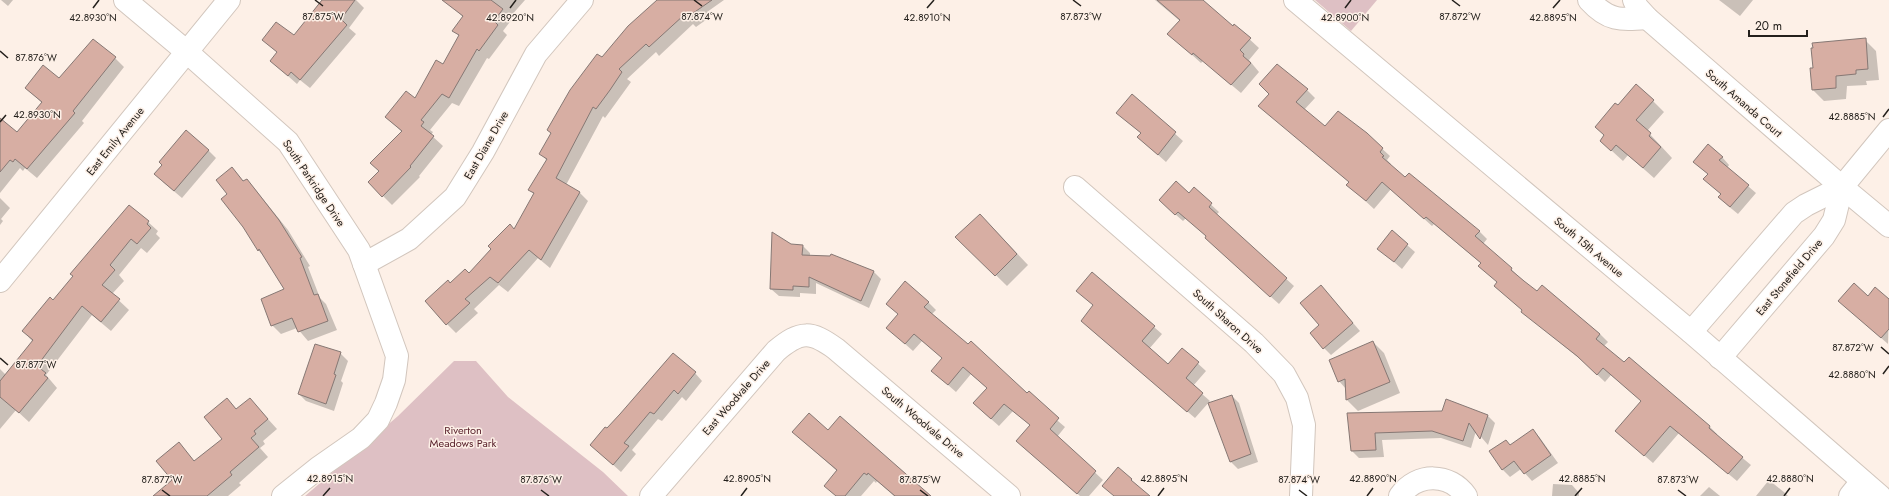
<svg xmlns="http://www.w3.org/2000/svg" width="1889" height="496" font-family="Jost,sans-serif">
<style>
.green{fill:#dec0c4}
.shadow{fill:#0003}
.building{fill:#d7aea3;stroke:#867874}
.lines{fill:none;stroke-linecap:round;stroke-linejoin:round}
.minor-casing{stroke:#d2c6bd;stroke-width:24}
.minor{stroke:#fff;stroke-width:22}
.ticks{fill:none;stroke:#24201c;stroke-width:1.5}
.labels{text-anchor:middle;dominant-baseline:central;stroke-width:3;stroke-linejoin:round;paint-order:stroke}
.street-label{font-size:11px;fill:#24201c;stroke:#fdf0e7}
.park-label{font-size:11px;fill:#59222c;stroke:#fdf0e7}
.ticks-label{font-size:10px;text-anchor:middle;fill:#24201c;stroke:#fdf0e7;stroke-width:3;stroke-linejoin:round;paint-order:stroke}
</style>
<rect width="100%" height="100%" fill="#fdf0e7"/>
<g class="green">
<polygon points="1315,0 1377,0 1351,31"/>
<polygon points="454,361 476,361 508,397 603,472 628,496 305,496 398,416"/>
</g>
<g class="shadow">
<polygon points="1,0 13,0 8,6"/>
<polygon points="322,0 356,0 364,8 349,28 356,34 310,88 300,80 297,84 271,61 278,53 263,40 294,36"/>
<polygon points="453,0 525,0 510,17 512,19 503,31 507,35 489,59 487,58 459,106 452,103 430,130 433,132 431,135 443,146 419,176 420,177 392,205 369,182 380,172 402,132 386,117 415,100 444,66 459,36 454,30 463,17 449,4"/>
<polygon points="658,0 724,0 707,12 710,17 696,27 693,24 659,56 656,52 627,79 631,82 605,118 603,116 566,185 579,192 588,201 550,268 538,258 508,292 499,285 474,309 478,313 456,333 447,324 450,284 469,275 515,230 535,195 529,190 547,161 541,154 552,134 548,130 602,58"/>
<polygon points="1155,0 1201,0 1233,27 1234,25 1259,48 1249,60 1259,72 1241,93 1203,61 1201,63 1169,34 1180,21"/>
<polygon points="1719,0 1753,0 1740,16"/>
<polygon points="1865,40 1876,51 1879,80 1866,81 1867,85 1847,86 1846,99 1824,101 1813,90 1814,69"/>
<polygon points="115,58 124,67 82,121 84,123 37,178 25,168 23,171 20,168 0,193 0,126 17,134 42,103 26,88 59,79"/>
<polygon points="1307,90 1315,98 1304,110 1325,128 1366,134 1390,156 1387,160 1391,164 1390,165 1405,179 1479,231 1487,239 1483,244 1511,269 1519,277 1537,293 1542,286 1600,334 1608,342 1604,346 1624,364 1710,427 1717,434 1716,436 1751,465 1737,481 1679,433 1653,463 1624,438 1642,401 1611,375 1605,382 1586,364 1531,319 1482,264 1434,224 1432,226 1391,189 1374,209 1348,185 1350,183 1260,106"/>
<polygon points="1132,95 1183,141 1166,162 1138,137 1141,133 1125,120"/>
<polygon points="1653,101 1664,112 1647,131 1672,158 1654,178 1628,155 1623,161 1601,141"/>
<polygon points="208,150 216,158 182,198 163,182"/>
<polygon points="1722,157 1729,165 1727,168 1756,193 1738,214 1727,205 1708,174 1695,162"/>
<polygon points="232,168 244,182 246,180 255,189 288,230 310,266 308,267 320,298 326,304 337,330 308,341 297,328 281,334 272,325 285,290 265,257 258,250 229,194"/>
<polygon points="1194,189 1219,212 1216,215 1294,286 1279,304 1214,246 1206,238 1207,237 1186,218 1183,221 1168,208 1189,194"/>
<polygon points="0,198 10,208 1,219 3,221 0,225"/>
<polygon points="148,222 158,231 156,234 160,238 147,253 141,248 119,275 124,281 112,294 129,310 111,331 92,315 46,375 57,388 29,422 16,410 0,429 0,369 6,375 33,342 23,331 53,301"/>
<polygon points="991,226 1028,265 1007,286 957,237"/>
<polygon points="1392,232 1415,252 1402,269 1378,248"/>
<polygon points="790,245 803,246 810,253 810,256 874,272 881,279 869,308 816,283 816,294 800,293 800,297 779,296 771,289"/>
<polygon points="1092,273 1162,334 1149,349 1168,365 1182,349 1206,371 1193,386 1210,401 1195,418 1089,328 1094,306 1085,298"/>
<polygon points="1328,294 1360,331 1331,355 1324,348 1321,325"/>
<polygon points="1868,297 1889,301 1888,344 1847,308"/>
<polygon points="928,302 936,310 932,314 1065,427 1057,437 1103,480 1089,496 1080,496 1025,449 1031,426 1013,411 999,426 982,411 988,389 971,374 956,392 940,378 943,358 922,341 913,351 895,335"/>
<polygon points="1373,342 1384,353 1400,393 1358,411 1347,400 1346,389 1339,381"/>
<polygon points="340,353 348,361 341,381 343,383 334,411 306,401 299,394"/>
<polygon points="695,373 702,381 686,401 682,397 662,421 658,419 632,450 636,454 621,472 599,452 607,429"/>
<polygon points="1232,396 1239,403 1258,462 1238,469 1231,462"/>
<polygon points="250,399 277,429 263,441 265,444 260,448 268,457 239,483 241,485 228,496 155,496 174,481 179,443 195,462 223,439 227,400 237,410"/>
<polygon points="1348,414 1487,415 1495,423 1488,445 1476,431 1471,448 1441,438 1382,440 1384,457 1359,458 1352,451"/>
<polygon points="1533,430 1540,438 1558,463 1532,481 1521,469 1510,477 1502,469 1510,446"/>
<polygon points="828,431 928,496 894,496 877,481 876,483 874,481 861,496 836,496 825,486 837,471 793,432"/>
<polygon points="1769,480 1785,493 1788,496 1756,496"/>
<polygon points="1553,484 1572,485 1579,493 1579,496 1552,496"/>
<polygon points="1709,487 1720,496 1700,496"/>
</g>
<g class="building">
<polygon points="322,0 355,0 341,19 347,25 300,80 291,72 288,76 270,61 277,52 262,40 276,22 294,35"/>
<polygon points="442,0 491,0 503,9 494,21 498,25 479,51 477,49 449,98 442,94 421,120 424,122 421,126 434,136 410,166 411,167 382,197 368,182 379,171 370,163 402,131 385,117 406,91 415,98 436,60 443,64 459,35 452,31 463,16"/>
<polygon points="657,0 712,0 686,18 684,15 649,47 646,44 619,69 622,72 610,90 596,109 593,107 556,178 580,192 541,260 529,250 498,283 490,277 465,299 470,303 446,325 425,301 448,280 450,283 465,269 469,273 491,249 488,246 510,224 514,229 534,193 528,190 547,159 539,154 551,133 547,130 570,90 597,54 602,57 628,26"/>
<polygon points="1157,0 1203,0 1233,26 1234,24 1251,38 1240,50 1244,54 1243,56 1251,63 1231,85 1193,53 1192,55 1167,34 1180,20"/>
<polygon points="1866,38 1868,69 1856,70 1856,74 1836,76 1836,88 1812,90 1810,68 1813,68 1811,48 1813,48 1812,43"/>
<polygon points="93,39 116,57 73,111 75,113 27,169 15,159 13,162 10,160 0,172 0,118 17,132 42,102 25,88 43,65 59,78"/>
<polygon points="1277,64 1308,89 1296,102 1325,126 1338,111 1367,133 1383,148 1380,152 1384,156 1382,157 1405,177 1409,173 1480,231 1475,236 1512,268 1511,270 1524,281 1537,291 1542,285 1600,334 1596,339 1624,362 1629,357 1710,426 1709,428 1743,457 1728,474 1670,426 1644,456 1615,431 1641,401 1603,368 1597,375 1577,356 1521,312 1522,310 1494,286 1497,282 1478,266 1481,263 1426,217 1424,219 1382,182 1366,201 1346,185 1349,182 1258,106 1269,94 1259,84"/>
<polygon points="1636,84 1654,100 1636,120 1651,133 1649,136 1661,147 1643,168 1616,145 1611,151 1600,141 1604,135 1595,127 1615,103 1618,105"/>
<polygon points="1132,94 1176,132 1158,155 1137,137 1141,133 1116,113"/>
<polygon points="186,130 209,150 174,191 154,174 162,165 159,162"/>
<polygon points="1708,144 1723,157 1719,160 1749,185 1730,207 1718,197 1721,194 1703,179 1708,174 1693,162"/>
<polygon points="232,167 243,181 247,179 279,220 302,257 300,258 314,295 318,294 328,321 298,332 292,318 271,326 261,299 284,289 259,249 258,251 243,227 221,199 227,194 216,180"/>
<polygon points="1176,181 1189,193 1194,187 1212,203 1209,207 1287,278 1270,297 1205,238 1206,236 1178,212 1175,215 1159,200"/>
<polygon points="129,205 149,221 147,224 151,228 137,244 131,239 110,265 115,270 102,285 120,299 101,322 82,306 37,366 46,373 44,375 48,378 19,413 0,397 0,381 33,340 22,331 50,297 53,300 73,276 70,274"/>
<polygon points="980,214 1017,254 995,276 955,237"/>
<polygon points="1392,230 1408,244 1394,262 1377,249"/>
<polygon points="772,232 791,244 803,245 802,255 830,256 831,254 874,271 861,301 809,277 809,287 793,286 793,290 770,289"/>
<polygon points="1092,272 1155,326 1142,341 1168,364 1182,348 1199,362 1186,378 1203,393 1187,412 1081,321 1093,305 1076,291"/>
<polygon points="905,281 929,302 924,307 968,344 971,341 1027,393 1029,391 1059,418 1050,429 1096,471 1077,494 1016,441 1030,425 1004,404 991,419 973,403 987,388 963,367 948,385 931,371 942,358 914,334 905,344 886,328 898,314 886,304"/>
<polygon points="1854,283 1868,296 1875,287 1889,299 1889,329 1881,338 1838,301"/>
<polygon points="1321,285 1353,323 1323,349 1310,333 1319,325 1300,303"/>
<polygon points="1373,341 1390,382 1346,400 1345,379 1338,382 1329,360"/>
<polygon points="315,344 341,352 334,374 336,375 326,404 298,394"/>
<polygon points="673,353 696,372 678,394 674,390 654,414 650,412 624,443 629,446 613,465 590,445 605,427 607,428 620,414"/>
<polygon points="1232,395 1251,454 1230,462 1208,403"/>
<polygon points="227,398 236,409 250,398 268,419 254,431 256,434 251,438 259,447 230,472 232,475 207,496 153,496 172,480 156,461 179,442 194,461 222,439 204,417"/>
<polygon points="1446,399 1488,415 1480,439 1469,423 1463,441 1432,431 1375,433 1376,450 1351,451 1347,413 1442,411"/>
<polygon points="809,413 828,430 840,416 931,496 895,496 868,473 867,475 864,473 845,496 836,496 824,486 837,470 792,432"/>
<polygon points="1533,429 1551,455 1524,474 1514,461 1502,470 1489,451 1506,440 1510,445"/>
<polygon points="1118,467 1132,479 1131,480 1150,496 1114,496 1102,486"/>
</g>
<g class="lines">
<g class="minor-casing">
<g id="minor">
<polyline points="125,0 187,52 288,142 359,250 397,356 394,380 386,403 378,420 361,438 318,468 283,496"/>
<polyline points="1295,0 1691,332 1880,496"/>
<path d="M1589,0C1608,21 1620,20 1647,18"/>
<polyline points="1634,0 1637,7 1647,18 1842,187 1889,226"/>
<polyline points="1075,187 1254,343 1284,374 1297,398 1304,425 1301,496"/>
<polyline points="364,264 409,239 455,197 483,152 536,54 582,0"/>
<polyline points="0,281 229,0"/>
<polyline points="1691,332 1794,213 1806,205 1842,187 1889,130"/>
<polyline points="1720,358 1824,236 1834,220 1842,187"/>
<path d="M651,496L776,351C801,330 811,331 836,349L1009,496"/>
<path d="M1400,496C1417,472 1450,473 1466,496"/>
<polyline points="1850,496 1862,481"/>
</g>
</g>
<use href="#minor" class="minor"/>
</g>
<path class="ticks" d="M315,0L323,6M694,0L702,6M1073,0L1081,6M1452,0L1460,6M93,8L99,0M510,8L516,0M927,8L934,0M1345,8L1351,0M1553,8L1560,0M0,51L8,58M1883,117L1889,109M0,122L6,115M1881,347L1889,354M0,358L8,365M1883,374L1889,366M162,490L170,496M541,490L549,496M920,490L928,496M1299,490L1307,496M1678,490L1686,496M323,496L330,488M741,496L747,488M1158,496L1164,488M1367,496L1373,488M1575,496L1582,488M1784,496L1790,488"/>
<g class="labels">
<g class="street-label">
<text transform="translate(1744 103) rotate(41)">South Amanda Court</text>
<text transform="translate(115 141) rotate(-51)">East Emily Avenue</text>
<text transform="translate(486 145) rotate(-60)">East Diane Drive</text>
<text transform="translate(314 183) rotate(56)">South Parkridge Drive</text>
<text transform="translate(1589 247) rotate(40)">South 15th Avenue</text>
<text transform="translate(1789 277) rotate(-50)">East Stonefield Drive</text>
<text transform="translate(1228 321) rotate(42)">South Sharon Drive</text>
<text transform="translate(736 397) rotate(-49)">East Woodvale Drive</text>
<text transform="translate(923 422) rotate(40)">South Woodvale Drive</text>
</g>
<g class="park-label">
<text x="463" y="430">Riverton<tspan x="463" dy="13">Meadows Park</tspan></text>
</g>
</g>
<g class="ticks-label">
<text x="1460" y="20">87.872°W</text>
<text x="323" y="20">87.875°W</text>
<text x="702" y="20">87.874°W</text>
<text x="1081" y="20">87.873°W</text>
<text x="93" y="21">42.8930°N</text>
<text x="510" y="21">42.8920°N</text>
<text x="927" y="21">42.8910°N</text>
<text x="1345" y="21">42.8900°N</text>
<text x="1553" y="21">42.8895°N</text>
<text x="36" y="61">87.876°W</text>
<text x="37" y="118">42.8930°N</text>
<text x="1852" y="120">42.8885°N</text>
<text x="1853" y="351">87.872°W</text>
<text x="36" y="368">87.877°W</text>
<text x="1852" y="378">42.8880°N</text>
<text x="330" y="482">42.8915°N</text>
<text x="747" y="482">42.8905°N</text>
<text x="1164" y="482">42.8895°N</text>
<text x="1373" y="482">42.8890°N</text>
<text x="1582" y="482">42.8885°N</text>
<text x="1790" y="482">42.8880°N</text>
<text x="162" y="483">87.877°W</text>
<text x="541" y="483">87.876°W</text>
<text x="920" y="483">87.875°W</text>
<text x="1299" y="483">87.874°W</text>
<text x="1678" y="483">87.873°W</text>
</g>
<path d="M1749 30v6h58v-6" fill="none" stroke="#24201c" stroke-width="2"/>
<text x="1755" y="30" font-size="12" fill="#24201c" stroke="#fdf0e7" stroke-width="3" paint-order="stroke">20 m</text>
</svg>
